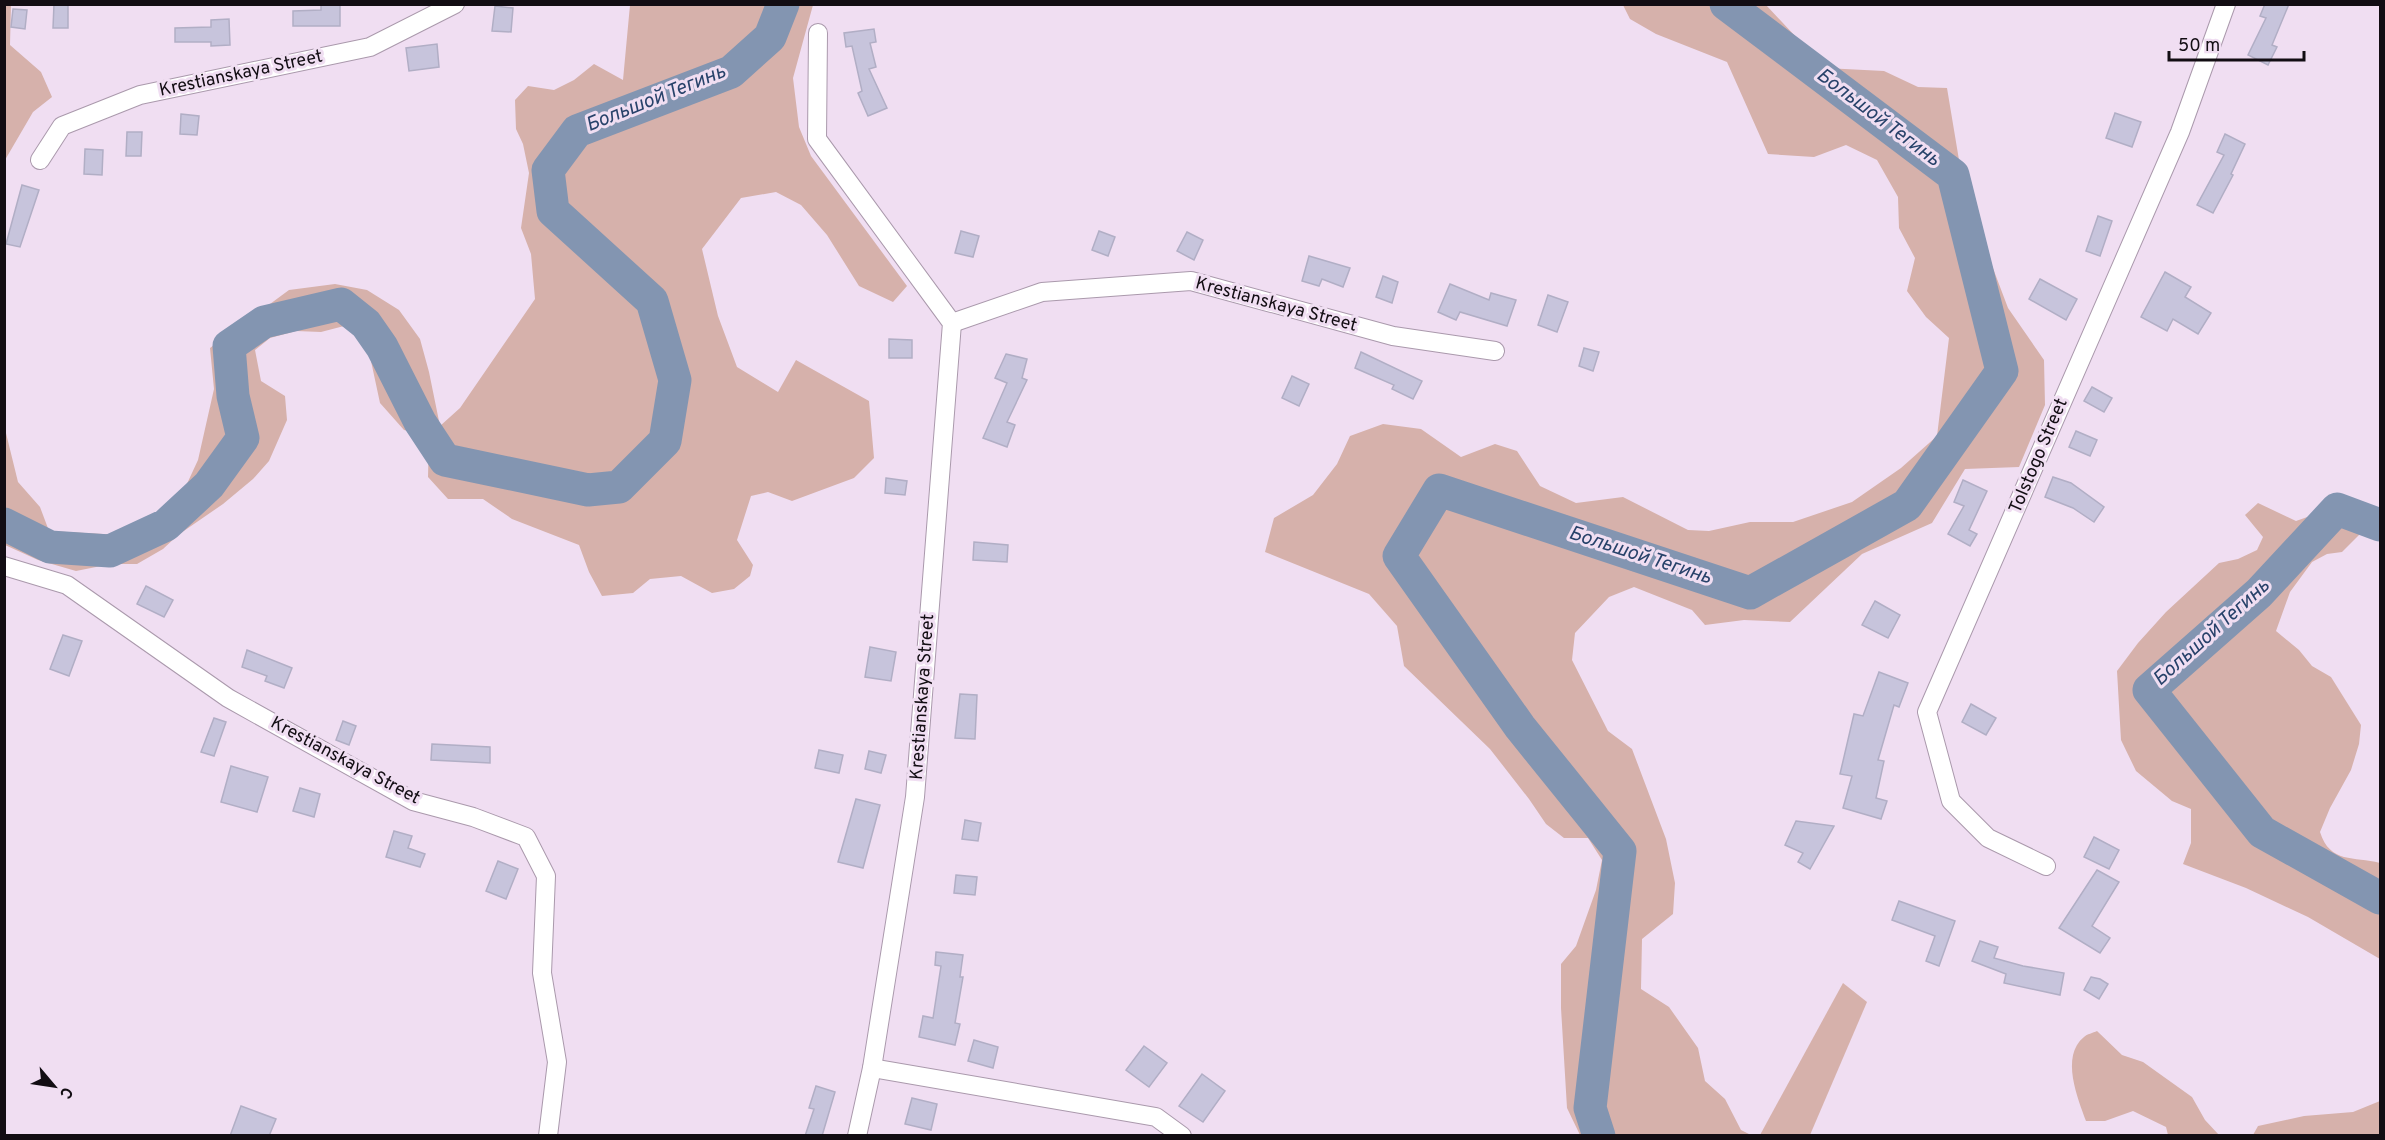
<svg xmlns="http://www.w3.org/2000/svg" width="2385" height="1140" font-family="Overpass,sans-serif">
<style>
.green{fill:#d6b1ab}
.lines{fill:none;stroke-linecap:round;stroke-linejoin:round}
.river{stroke:#8395b1;stroke-width:33}
.building{fill:#c7c4dc;stroke:#b1aec5;stroke-width:1.5}
.street-casing{stroke:#aa99ac;stroke-width:20}
.street{stroke:#fff;stroke-width:18}
.labels{text-anchor:middle;dominant-baseline:central;stroke-width:6;stroke-linejoin:round;paint-order:stroke}
.street-label{font-size:18px;fill:#120d13;stroke:#f0def2}
.water-label{font-size:20px;font-style:italic;fill:#28426a;stroke:#f0def2}
</style>
<rect width="100%" height="100%" fill="#f0def2"/>
<g class="green">
<polygon points="11,4 10,45 41,72 52,97 33,112 5,160 4,5"/>
<polygon points="630,5 813,5 793,78 799,127 811,156 907,286 893,302 859,286 827,235 801,205 776,192 741,198 702,249 718,316 737,367 778,392 796,360 869,401 874,458 854,478 792,501 768,492 751,496 737,540 753,565 750,576 734,589 712,593 681,576 650,579 633,593 602,596 589,572 579,545 512,519 483,499 448,499 428,477 429,436 404,430 380,403 368,347 344,326 321,332 296,331 270,338 255,350 261,381 285,396 287,420 269,461 253,479 223,504 178,535 163,549 137,564 111,564 76,571 38,560 5,545 5,429 18,482 40,507 49,531 121,535 179,501 198,460 214,389 210,348 289,290 335,284 367,290 399,310 420,339 429,372 440,426 460,408 535,299 531,254 521,228 529,173 523,144 516,129 515,100 528,86 554,90 574,80 594,64 623,80"/>
<polygon points="1623,5 1766,5 1825,68 1884,71 1918,87 1947,88 1959,160 1991,263 2008,308 2044,360 2045,405 2019,467 1965,469 1932,523 1862,554 1790,622 1744,620 1705,625 1692,610 1634,587 1609,597 1575,633 1572,660 1608,731 1632,749 1666,839 1675,883 1673,914 1642,939 1641,989 1669,1007 1698,1048 1705,1081 1725,1099 1741,1130 1751,1135 1580,1135 1567,1108 1561,1008 1561,964 1576,946 1596,890 1602,860 1588,838 1564,838 1546,824 1529,799 1490,749 1404,666 1397,626 1369,594 1265,552 1274,518 1313,495 1337,464 1350,436 1383,424 1421,429 1461,457 1495,444 1517,451 1540,486 1576,503 1623,497 1688,530 1709,531 1750,522 1793,522 1852,502 1901,468 1937,436 1949,338 1926,317 1907,291 1915,258 1899,228 1898,197 1877,160 1846,145 1814,157 1768,154 1727,62 1656,34 1630,19"/>
<path d="M2344,498L2359,503V535L2342,552L2327,554L2312,562L2290,592L2276,631L2299,650L2312,666L2331,677L2361,725L2359,744L2351,770L2330,808L2320,832C2330,864 2354,856 2380,863V959L2308,917L2246,888L2183,864L2191,843V809L2172,801L2136,771L2121,740L2117,671L2138,643L2166,612L2219,563L2238,559L2257,550L2263,537L2245,515L2258,503L2296,521L2327,510Z"/>
<polygon points="1843,983 1867,1002 1810,1135 1760,1135"/>
<path d="M2097,1031L2122,1055L2143,1062L2192,1097L2205,1120L2219,1135H2168L2166,1127L2133,1111L2105,1121H2086C2078,1099 2060,1056 2084,1037C2087,1034 2093,1033 2097,1031Z"/>
<polygon points="2380,1101 2380,1135 2253,1135 2258,1126 2304,1116 2353,1112"/>
</g>
<g class="lines">
<g class="river">
<polyline points="4,524 50,547 110,551 166,525 209,485 243,438 233,396 229,346 264,322 341,304 366,324 382,347 420,422 445,460 588,490 619,487 665,441 675,380 652,301 553,211 548,170 577,131 731,72 770,37 783,4"/>
<polyline points="2380,525 2337,509 2259,593 2149,690 2262,832 2380,898"/>
<polyline points="1599,1136 1590,1108 1620,851 1520,727 1399,556 1439,490 1750,593 1907,505 2002,371 1953,175 1726,4"/>
</g>
</g>
<g class="building">
<polygon points="54,4 68,4 68,28 53,28"/>
<polygon points="321,4 340,4 340,26 293,26 293,11 321,10"/>
<polygon points="2265,4 2289,4 2272,45 2277,47 2268,65 2248,55 2266,18 2260,16"/>
<polygon points="495,6 513,8 511,32 492,31"/>
<polygon points="13,9 27,10 25,29 11,27"/>
<polygon points="229,19 230,45 211,46 211,42 175,42 175,28 211,27 211,20"/>
<polygon points="874,29 876,42 870,43 876,67 869,69 887,108 868,116 858,93 862,91 852,46 846,47 844,33"/>
<polygon points="437,44 439,67 409,71 406,48"/>
<polygon points="2115,113 2141,122 2132,147 2106,138"/>
<polygon points="181,114 199,116 197,135 180,134"/>
<polygon points="127,132 142,132 141,156 126,156"/>
<polygon points="2225,134 2245,144 2231,174 2233,175 2213,213 2197,205 2224,155 2217,152"/>
<polygon points="85,149 103,150 102,175 84,174"/>
<polygon points="22,185 39,190 20,247 6,244"/>
<polygon points="2098,216 2112,221 2100,256 2086,251"/>
<polygon points="961,231 979,236 973,257 955,253"/>
<polygon points="1099,231 1115,237 1108,256 1092,250"/>
<polygon points="1187,232 1203,240 1194,260 1177,251"/>
<polygon points="1309,256 1350,268 1343,287 1322,279 1319,286 1302,281"/>
<polygon points="2165,272 2191,287 2185,297 2211,313 2198,334 2173,319 2167,331 2141,317"/>
<polygon points="1383,276 1398,282 1392,303 1376,297"/>
<polygon points="2040,279 2077,299 2066,320 2029,299"/>
<polygon points="1450,284 1489,300 1491,293 1516,300 1507,326 1460,312 1456,320 1438,312"/>
<polygon points="1548,295 1568,302 1557,332 1538,325"/>
<polygon points="889,339 912,340 912,358 889,358"/>
<polygon points="1584,348 1599,352 1593,371 1579,366"/>
<polygon points="1361,352 1422,381 1413,399 1392,389 1394,385 1355,368"/>
<polygon points="1006,354 1027,359 1022,378 1027,380 1007,422 1015,425 1007,447 983,438 1007,383 995,378"/>
<polygon points="1292,376 1309,384 1299,406 1282,398"/>
<polygon points="2092,387 2112,398 2104,412 2084,401"/>
<polygon points="2076,431 2097,440 2090,456 2069,447"/>
<polygon points="2053,477 2071,483 2104,507 2094,522 2073,508 2045,497"/>
<polygon points="886,478 907,481 905,495 885,493"/>
<polygon points="1963,480 1987,491 1969,530 1977,534 1970,546 1948,534 1964,506 1954,502"/>
<polygon points="974,542 1008,545 1007,562 973,560"/>
<polygon points="146,586 173,600 164,617 137,604"/>
<polygon points="1875,601 1900,615 1888,638 1862,625"/>
<polygon points="63,635 82,641 69,676 50,669"/>
<polygon points="870,647 896,652 891,681 865,677"/>
<polygon points="247,650 292,668 284,688 265,681 267,676 242,667"/>
<polygon points="1879,672 1908,683 1899,707 1894,705 1878,760 1884,761 1876,798 1887,801 1881,819 1843,808 1852,776 1840,774 1854,714 1863,716"/>
<polygon points="960,694 977,695 975,739 955,738"/>
<polygon points="1971,704 1996,718 1986,735 1962,722"/>
<polygon points="214,718 226,722 214,756 201,752"/>
<polygon points="343,721 356,726 349,745 336,740"/>
<polygon points="432,744 490,747 490,763 431,760"/>
<polygon points="819,750 843,755 839,773 815,768"/>
<polygon points="869,751 886,755 881,773 865,769"/>
<polygon points="231,766 268,777 257,812 221,802"/>
<polygon points="300,788 320,794 314,817 293,811"/>
<polygon points="856,799 880,805 863,868 838,862"/>
<polygon points="965,820 981,823 978,841 962,839"/>
<polygon points="1796,821 1834,826 1810,869 1798,862 1803,853 1785,845"/>
<polygon points="394,831 412,836 408,848 425,854 420,867 386,857"/>
<polygon points="2094,837 2119,850 2109,869 2084,857"/>
<polygon points="498,861 518,869 506,899 486,891"/>
<polygon points="2097,870 2119,882 2092,926 2110,938 2100,953 2059,928"/>
<polygon points="956,875 977,877 975,895 954,893"/>
<polygon points="1899,901 1955,921 1939,966 1926,961 1935,936 1892,920"/>
<polygon points="1980,941 1998,947 1994,958 2023,966 2064,973 2060,995 2004,983 2006,974 1972,961"/>
<polygon points="936,952 963,955 960,977 963,977 955,1023 960,1024 955,1045 919,1037 923,1016 933,1018 941,966 935,965"/>
<polygon points="2091,977 2100,979 2108,984 2099,999 2084,990"/>
<polygon points="974,1040 998,1047 993,1068 968,1061"/>
<polygon points="1144,1046 1167,1063 1149,1087 1126,1070"/>
<polygon points="1202,1074 1225,1091 1203,1122 1179,1106"/>
<polygon points="816,1086 835,1092 822,1136 805,1136 814,1109 809,1108"/>
<polygon points="912,1098 937,1104 931,1130 905,1124"/>
<polygon points="241,1106 276,1119 269,1136 230,1136"/>
</g>
<g class="lines">
<g class="street-casing">
<g id="street">
<polyline points="818,33 817,139 952,323 915,797 872,1068 857,1136"/>
<polyline points="40,160 62,126 140,95 370,47 455,4"/>
<polyline points="952,323 1042,292 1191,281 1393,336 1495,351"/>
<polyline points="4,566 67,585 228,698 413,801 473,817 526,837 546,876 542,973 557,1062 548,1136"/>
<polyline points="2046,866 1988,838 1951,801 1927,712 2180,132 2226,4"/>
<polyline points="872,1068 1156,1117 1182,1136"/>
</g>
</g>
<use href="#street" class="street"/>
</g>
<g class="labels">
<g class="street-label">
<text transform="translate(241 74) rotate(-12)">Krestianskaya Street</text>
<text transform="translate(1276 305) rotate(15)">Krestianskaya Street</text>
<text transform="translate(2039 456) rotate(-67)">Tolstogo Street</text>
<text transform="translate(923 697) rotate(-86)">Krestianskaya Street</text>
<text transform="translate(345 761) rotate(28)">Krestianskaya Street</text>
</g>
<g class="water-label">
<text transform="translate(656 99) rotate(-22)">Большой Тегинь</text>
<text transform="translate(1878 118) rotate(37)">Большой Тегинь</text>
<text transform="translate(1640 556) rotate(18)">Большой Тегинь</text>
<text transform="translate(2212 633) rotate(-42)">Большой Тегинь</text>
</g>
</g>
<rect width="2385" height="1140" fill="none" stroke="#120d13" stroke-width="12"/>
<g transform="translate(54 1086) rotate(119)" stroke="#f0def2" stroke-width="4.5" paint-order="stroke">
<path d="M0-4.5L10 22L0 15L-10 22Z" fill="#120d13"/>
<text y="-9" font-size="16" font-weight="bold" text-anchor="middle" fill="#120d13">С</text>
</g>
<path d="M2169 51v9h135v-9" fill="none" stroke="#120d13" stroke-width="3"/>
<text x="2178" y="51" font-size="18" fill="#120d13" stroke="#f0def2" stroke-width="4.5" paint-order="stroke">50 m</text>
</svg>
